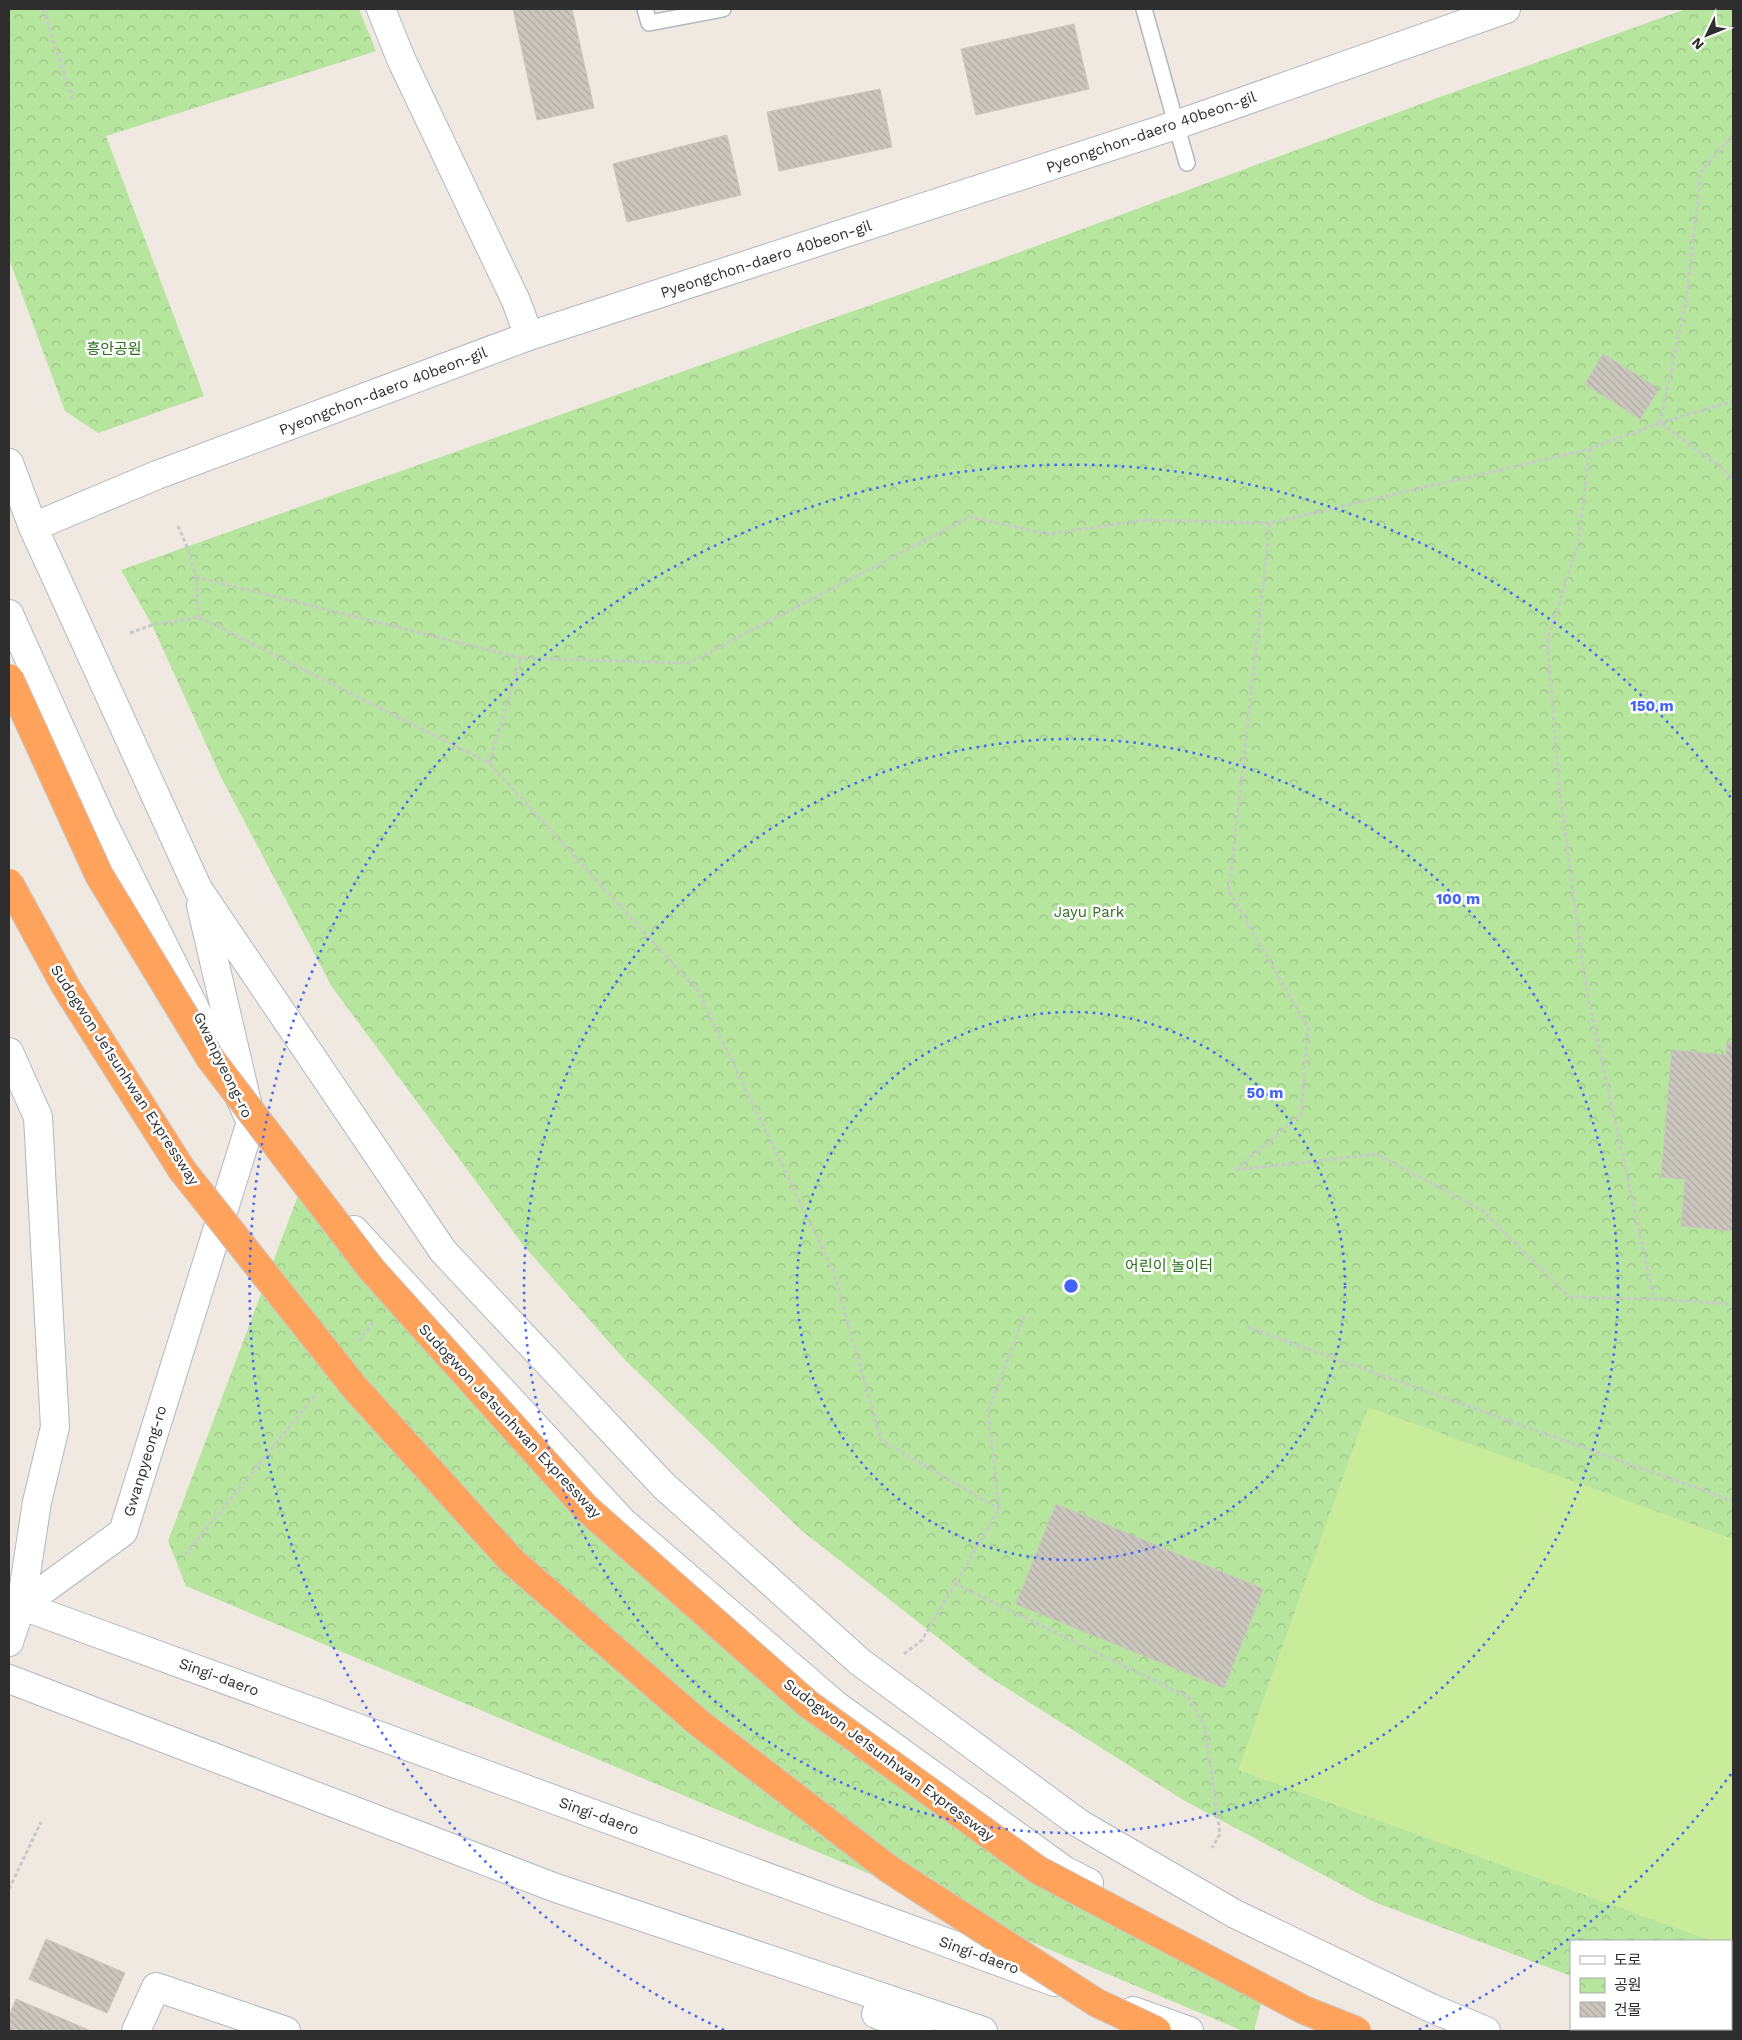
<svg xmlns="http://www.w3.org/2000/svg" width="1742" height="2040" font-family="'Work Sans','Noto Sans KR',sans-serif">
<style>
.park{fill:url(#park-crowns)}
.pitch{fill:#c9ec9a}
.building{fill:url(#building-back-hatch);stroke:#cbc5ba}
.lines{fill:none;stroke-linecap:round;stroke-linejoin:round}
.lane-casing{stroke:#b4b7c1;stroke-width:18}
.street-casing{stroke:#b4b7c1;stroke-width:30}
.secondary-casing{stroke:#b4b7c1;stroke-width:30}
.path{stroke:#c9c9c9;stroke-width:3;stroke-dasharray:4 2.5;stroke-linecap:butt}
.lane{stroke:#fff;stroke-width:15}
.street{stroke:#fff;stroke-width:28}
.secondary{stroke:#fff;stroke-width:28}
.highway-bridge-casing{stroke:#c9c9c9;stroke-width:30;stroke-linecap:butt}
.highway-bridge{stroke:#ffa35c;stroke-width:28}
.ring{fill:none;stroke:#4264fb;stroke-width:2.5;stroke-dasharray:2.5 5}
.labels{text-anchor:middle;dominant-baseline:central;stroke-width:5;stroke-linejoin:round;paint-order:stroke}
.street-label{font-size:15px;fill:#2e2e2e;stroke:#fff}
.park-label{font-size:15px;fill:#2c6e1b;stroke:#fff}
.centre{fill:#4264fb;stroke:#fff;stroke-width:2.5}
.ring-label{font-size:15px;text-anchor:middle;font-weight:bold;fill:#4264fb;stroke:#fff;stroke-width:5;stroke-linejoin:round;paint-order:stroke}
</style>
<defs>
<pattern id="park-crowns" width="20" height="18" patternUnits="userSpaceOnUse" patternTransform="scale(1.25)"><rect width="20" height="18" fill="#b6e59e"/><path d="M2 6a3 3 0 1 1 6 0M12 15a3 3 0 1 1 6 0" fill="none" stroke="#9dc588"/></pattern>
<pattern id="building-back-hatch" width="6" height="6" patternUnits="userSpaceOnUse" patternTransform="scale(1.25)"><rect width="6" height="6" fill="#cbc7bf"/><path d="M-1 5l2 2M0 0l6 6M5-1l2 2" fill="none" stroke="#afaba4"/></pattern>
</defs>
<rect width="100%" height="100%" fill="#efe9e1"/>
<g class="park">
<polygon points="9,9 359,9 376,51 106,136 204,396 98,433 65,411 9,259"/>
<polygon points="1686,9 1733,9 1733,2031 1719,2031 1712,2029 1731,2029 1731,1941 1571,1941 1571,1976 1374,1902 1185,1801 983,1673 801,1530 624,1359 523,1245 332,987 221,777 152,625 121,570 1009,256 1437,98"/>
<polygon points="302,1185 600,1534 823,1733 1052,1892 1261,2003 1254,2031 1243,2031 186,1586 168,1541"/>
</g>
<polygon class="pitch" points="1368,1407 1733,1539 1733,1949 1731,1948 1731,1941 1712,1941 1238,1770"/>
<g class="building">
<polygon points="513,9 572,9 594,108 537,120"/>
<polygon points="1074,24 1089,89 976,115 961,49"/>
<polygon points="880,89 892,147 779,171 767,112"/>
<polygon points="727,135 741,195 627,222 613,164"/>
<polygon points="1603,354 1659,389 1640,419 1585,384"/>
<polygon points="1727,1042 1733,1043 1733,1231 1681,1226 1685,1179 1661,1177 1672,1050 1726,1055"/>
<polygon points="1056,1504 1263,1589 1224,1688 1016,1604"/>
<polygon points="46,1939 125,1973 107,2013 29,1979"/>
<polygon points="16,1999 91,2031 9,2031 9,2016"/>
</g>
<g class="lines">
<g class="lane-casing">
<g id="lane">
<polyline points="645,9 649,23 723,9"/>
<polyline points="1144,9 1187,163"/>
</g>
</g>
<g class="street-casing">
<g id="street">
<polyline points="381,9 401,59 516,301 529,336"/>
<polyline points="136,2031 156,1987 286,2031"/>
</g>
</g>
<g class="secondary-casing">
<g id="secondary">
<polyline points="9,463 33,527 198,889 443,1251 664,1486 860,1662 1080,1824 1235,1914 1431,2008 1486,2031"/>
<polyline points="33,527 157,475 529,336 1176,125 1506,9"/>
<polyline points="9,614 102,821 207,1033"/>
<polyline points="201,905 249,1111"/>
<polyline points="9,1052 38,1117 55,1427 37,1502 21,1606 9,1642"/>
<polyline points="354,1230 622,1521 837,1706 1064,1870 1089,1883"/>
<polyline points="9,1601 1055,1982"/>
<polyline points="21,1606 123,1532 251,1122 239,1096"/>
<polyline points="9,1679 556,1888 983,2031"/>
<polyline points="1133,2011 1189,2031"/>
<polyline points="876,2014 920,2031"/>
</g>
</g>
<g class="path">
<polyline points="43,9 73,100"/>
<polyline points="1733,135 1701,172 1686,301 1660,423 1724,469 1733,480"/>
<polyline points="1590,449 1578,543 1547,641 1560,794 1586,988 1654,1299"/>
<polyline points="178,526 187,547 196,577 199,617"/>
<polyline points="196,577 521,658 689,663 970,517 1049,534 1145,520 1270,523 1590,449 1660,423 1733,401"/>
<polyline points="130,633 152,625 199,617 489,763 698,991 833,1270 881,1440 999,1509"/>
<polyline points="489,763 521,658"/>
<polyline points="1236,1170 1301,1114 1308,1028 1229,891 1270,523"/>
<polyline points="1236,1170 1376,1154 1482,1210 1569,1297 1654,1299 1733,1304"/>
<polyline points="1247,1327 1733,1501"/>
<polyline points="359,1341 375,1321"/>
<polyline points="185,1555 317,1393"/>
<polyline points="954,1583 1188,1697 1205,1728 1220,1834 1212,1848"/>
<polyline points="904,1654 922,1640 999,1509 988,1411 1025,1315"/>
<polyline points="9,1889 41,1822"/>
</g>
<use href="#lane" class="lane"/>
<use href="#street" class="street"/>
<use href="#secondary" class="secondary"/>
<g class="highway-bridge-casing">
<g id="highway-bridge">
<polyline points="9,678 99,875 210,1058 372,1270 586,1508 808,1704 1038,1870 1304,2010 1357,2031"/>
<polyline points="9,883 66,987 182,1170 355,1388 512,1561 699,1723 889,1869 1097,2003 1157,2031"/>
</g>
</g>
<use href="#highway-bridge" class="highway-bridge"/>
</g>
<g class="ring">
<circle cx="1071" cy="1286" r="274"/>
<circle cx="1071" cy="1286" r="547"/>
<path d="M1731 1774A821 821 0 0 1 1418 2030M724 2030A821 821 0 1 1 1731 798"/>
</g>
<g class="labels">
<g class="street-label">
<text transform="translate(1151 132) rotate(-19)">Pyeongchon-daero 40beon-gil</text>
<text transform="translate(766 259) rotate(-18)">Pyeongchon-daero 40beon-gil</text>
<text transform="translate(383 391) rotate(-21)">Pyeongchon-daero 40beon-gil</text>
<text transform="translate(223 1065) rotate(64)">Gwanpyeong-ro</text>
<text transform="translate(125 1075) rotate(57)">Sudogwon Je1sunhwan Expressway</text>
<text transform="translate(510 1421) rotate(47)">Sudogwon Je1sunhwan Expressway</text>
<text transform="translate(145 1461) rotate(-73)">Gwanpyeong-ro</text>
<text transform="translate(219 1677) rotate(20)">Singi-daero</text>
<text transform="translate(889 1760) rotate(37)">Sudogwon Je1sunhwan Expressway</text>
<text transform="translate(599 1816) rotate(20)">Singi-daero</text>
<text transform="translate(979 1955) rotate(20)">Singi-daero</text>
</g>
<g class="park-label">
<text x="114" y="349">흥안공원</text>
<text x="1089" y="912">Jayu Park</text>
<text x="1169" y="1266">어린이 놀이터</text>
</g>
</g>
<circle cx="1071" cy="1286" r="8" class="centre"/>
<g class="ring-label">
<text x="1652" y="711">150 m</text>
<text x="1458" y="904">100 m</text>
<text x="1265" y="1098">50 m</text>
</g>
<rect width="1742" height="2040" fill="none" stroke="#2e2e2e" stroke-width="20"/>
<rect x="1570" y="1940" width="162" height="90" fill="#ffffff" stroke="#ababab"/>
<rect x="1580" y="1956" width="25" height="8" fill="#ffffff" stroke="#ababab"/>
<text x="1614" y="1965" font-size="15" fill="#2e2e2e">도로</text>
<rect x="1580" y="1978" width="25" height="15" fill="url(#park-crowns)" stroke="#ababab"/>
<text x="1614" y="1990" font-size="15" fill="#2e2e2e">공원</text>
<rect x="1580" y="2002" width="25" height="15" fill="url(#building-back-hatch)" stroke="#ababab"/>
<text x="1614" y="2015" font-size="15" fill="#2e2e2e">건물</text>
<g transform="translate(1707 35) rotate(227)" stroke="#ffffff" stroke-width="4" paint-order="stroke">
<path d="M0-4L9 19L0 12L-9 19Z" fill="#2e2e2e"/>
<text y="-8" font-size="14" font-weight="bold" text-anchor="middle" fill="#2e2e2e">N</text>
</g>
</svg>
